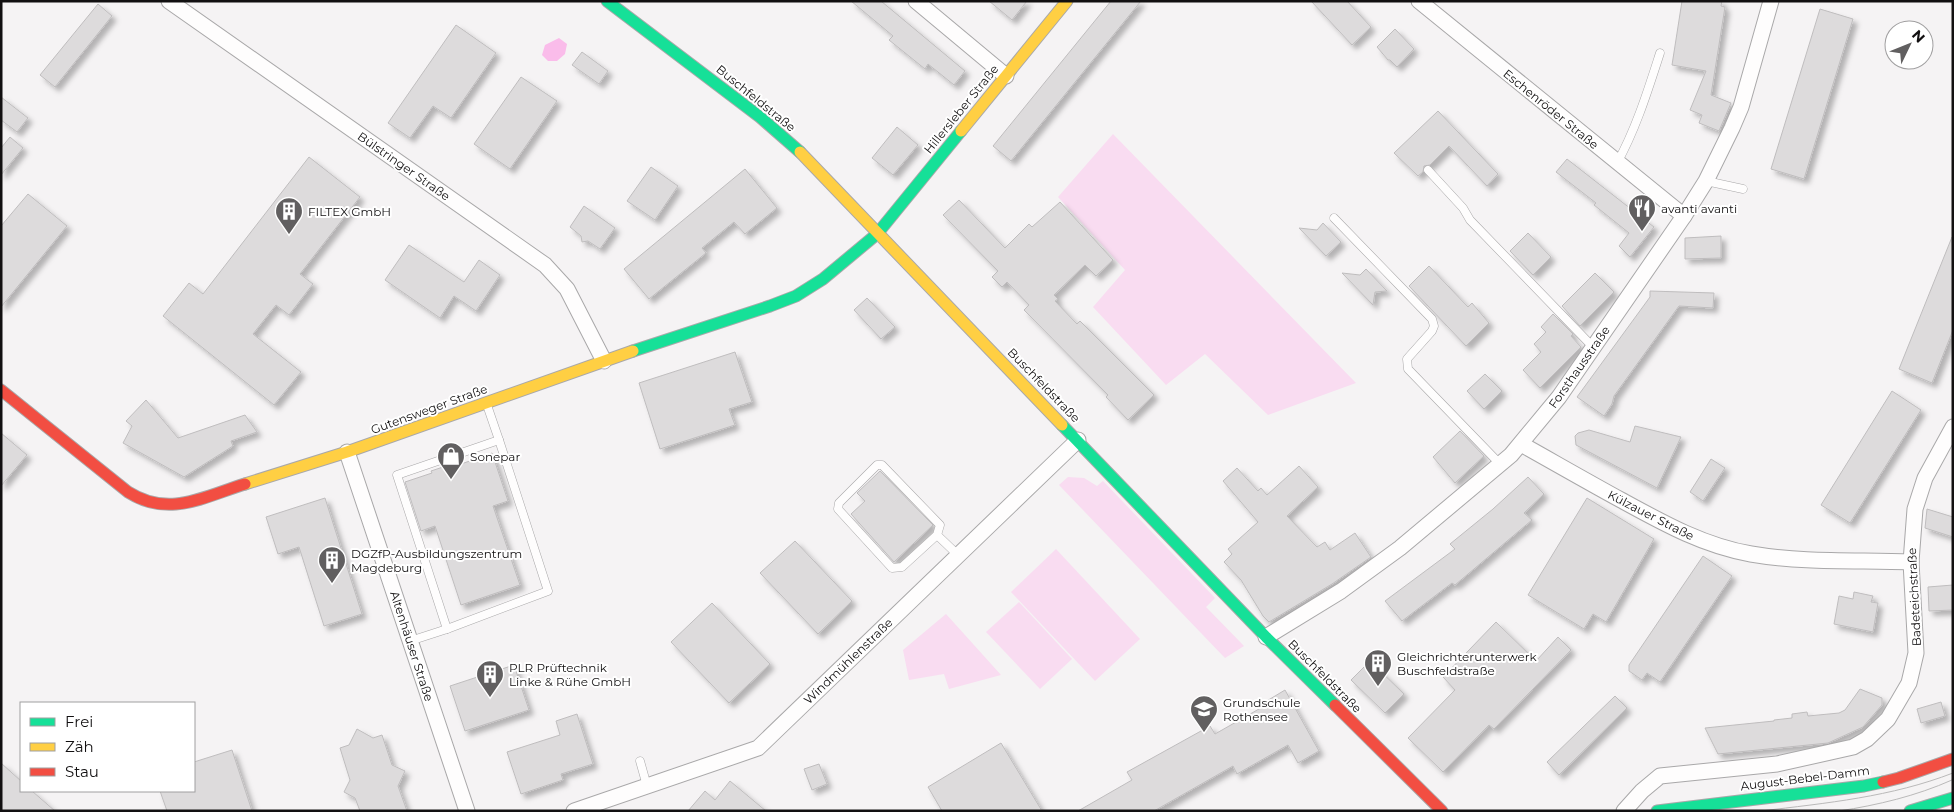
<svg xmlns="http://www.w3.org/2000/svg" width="1954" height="812" font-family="Montserrat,sans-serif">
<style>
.green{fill:#f9dcf1}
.water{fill:#fabcea}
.building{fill:#dddbdc;stroke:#bfbdbe;filter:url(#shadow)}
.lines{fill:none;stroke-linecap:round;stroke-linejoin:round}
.lane-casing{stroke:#a9a8a9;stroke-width:9}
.street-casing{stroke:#a9a8a9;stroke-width:17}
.fast-casing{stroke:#a9a8a9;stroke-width:13}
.slow-casing{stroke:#a9a8a9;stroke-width:13}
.jam-casing{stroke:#a9a8a9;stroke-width:13}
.lane{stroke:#fefdfd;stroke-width:8}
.street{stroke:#fefdfd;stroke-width:15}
.fast{stroke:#16e098;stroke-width:11}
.slow{stroke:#ffcf43;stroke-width:11}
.jam{stroke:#f24e42;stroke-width:11}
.tram{stroke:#bab9b9;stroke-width:1}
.labels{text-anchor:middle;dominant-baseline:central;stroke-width:4;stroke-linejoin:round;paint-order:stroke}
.street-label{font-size:12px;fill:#121011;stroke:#fff}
.poi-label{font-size:12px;fill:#121011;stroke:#fff;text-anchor:start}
</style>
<defs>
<filter id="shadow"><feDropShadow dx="4.5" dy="4.5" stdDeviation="2.5" flood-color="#0004"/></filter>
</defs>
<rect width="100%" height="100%" fill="#f5f3f4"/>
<g class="green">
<polygon points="1113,134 1356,383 1268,415 1205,354 1166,385 1093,307 1125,270 1058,197"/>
<polygon points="1068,477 1084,478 1097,486 1103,481 1215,598 1206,607 1244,646 1225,658 1059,485"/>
<polygon points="1056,549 1140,639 1095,681 1011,592"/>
<polygon points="1019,602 1072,659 1040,689 986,632"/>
<polygon points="946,614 1001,675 949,689 944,674 909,680 903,650"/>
</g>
<polygon class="water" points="559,38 567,44 565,54 557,61 548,61 542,55 545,45"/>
<g class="building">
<polygon points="851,1 881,1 965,71 954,85 928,64 925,69 889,40 893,36"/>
<polygon points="989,1 1027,1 1012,20"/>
<polygon points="1111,1 1141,1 1011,161 993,146"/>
<polygon points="1311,1 1347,1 1371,27 1352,45"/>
<polygon points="1682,1 1722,1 1721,6 1725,7 1711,95 1731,103 1719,131 1699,123 1702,115 1690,110 1706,71 1672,65"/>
<polygon points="98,4 112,16 55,87 40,75"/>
<polygon points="1820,9 1853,19 1804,179 1771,169"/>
<polygon points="456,25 496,53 451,118 433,106 410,138 388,123"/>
<polygon points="1395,29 1414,49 1397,67 1390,60 1388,60 1377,47"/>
<polygon points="582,52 608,71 599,84 572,65"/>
<polygon points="521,77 557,101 510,169 474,144"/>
<polygon points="1,97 28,118 17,132 1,120"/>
<polygon points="1438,111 1498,174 1487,186 1449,146 1430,165 1424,166 1423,172 1418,176 1394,153"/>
<polygon points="897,127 918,145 893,175 872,158"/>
<polygon points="10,137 23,148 1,175 1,148"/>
<polygon points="309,157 360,197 300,274 313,284 289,315 276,305 253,334 301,372 274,405 163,316 189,283 203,294"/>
<polygon points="1567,159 1654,227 1630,257 1619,246 1629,233 1594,205 1596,203 1556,172"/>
<polygon points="651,167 678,186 655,220 627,201"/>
<polygon points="745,169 777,208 745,234 734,222 702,248 706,253 649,299 624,269"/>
<polygon points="28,194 67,226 1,307 1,226"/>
<polygon points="959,200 1005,248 1029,224 1032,227 1060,202 1113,260 1096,276 1085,265 1054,295 1058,299 1055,301 1077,324 1080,321 1154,395 1128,420 1106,397 1108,395 1024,310 1029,305 1007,282 1002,287 992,277 998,271 943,215"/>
<polygon points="584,206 615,228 600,249 588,241 582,242 581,236 570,227"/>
<polygon points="1323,223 1341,242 1326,256 1299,228 1317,230"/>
<polygon points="1528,233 1551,257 1533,275 1510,251"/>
<polygon points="1721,236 1721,258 1685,259 1685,238"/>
<polygon points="1952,237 1953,330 1932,383 1899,369"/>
<polygon points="409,245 464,282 479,260 500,275 476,311 454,296 440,318 385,280"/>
<polygon points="1429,266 1468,307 1472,303 1489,323 1466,346 1409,286"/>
<polygon points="1366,269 1387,291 1375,292 1373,305 1342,273 1360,275"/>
<polygon points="1595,273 1614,292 1580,326 1562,306"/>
<polygon points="1650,291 1714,293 1713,308 1679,306 1614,396 1612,404 1604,416 1577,397 1650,297"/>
<polygon points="867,298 895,327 881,339 854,310"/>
<polygon points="1553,314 1573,334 1571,336 1581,347 1540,388 1523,370 1541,352 1534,344 1546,332 1541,327"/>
<polygon points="735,352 752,402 729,409 735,425 660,449 639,383"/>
<polygon points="1485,374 1502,391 1484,409 1467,391"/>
<polygon points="1892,391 1921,410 1850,523 1821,505"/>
<polygon points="146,400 178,438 245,415 257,432 231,441 233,446 184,477 123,443 132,426 126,421"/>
<polygon points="1635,426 1681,437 1657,488 1576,445 1575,436 1578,433 1589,430 1630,442"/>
<polygon points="1460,431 1484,456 1455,483 1433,457"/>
<polygon points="1,433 27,455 1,486"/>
<polygon points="492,453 508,501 493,506 520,585 461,605 435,526 421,531 405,482 432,473 431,471 449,465 450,468"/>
<polygon points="1711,459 1725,468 1703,501 1690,492"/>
<polygon points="1299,466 1318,487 1287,516 1317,547 1325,542 1330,550 1355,533 1371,557 1332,584 1269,622 1263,616 1241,580 1224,562 1232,554 1228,549 1258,522 1223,481 1237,468 1258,491 1261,488 1267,495"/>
<polygon points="880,471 933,525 894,562 851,514 865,501 857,493"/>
<polygon points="1528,477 1544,494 1524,513 1532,520 1455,585 1452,583 1402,621 1385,601 1455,549 1450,544 1493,509"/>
<polygon points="325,498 362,614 324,626 299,547 278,554 266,517"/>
<polygon points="1587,498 1654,539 1606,622 1593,614 1584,629 1528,595"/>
<polygon points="1927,509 1953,517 1953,537 1925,528"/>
<polygon points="795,541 852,601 818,634 760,573"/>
<polygon points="1703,556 1732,576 1660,682 1647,673 1642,680 1629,671 1629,665"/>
<polygon points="1953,585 1953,610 1929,611 1928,587"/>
<polygon points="1854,592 1873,596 1871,602 1878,603 1873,632 1834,624 1839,596 1853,599"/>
<polygon points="712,603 770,664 729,703 671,642"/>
<polygon points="1496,622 1536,661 1558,637 1571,650 1494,729 1489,725 1443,772 1408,738 1455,690 1443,677"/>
<polygon points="1370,661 1404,694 1385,713 1351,680"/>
<polygon points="514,665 529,710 465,731 450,686"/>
<polygon points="1860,689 1882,698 1882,705 1863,727 1828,743 1718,754 1705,728 1774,721 1774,720 1792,718 1792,714 1807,712 1808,716 1839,713 1845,710"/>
<polygon points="1285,690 1319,751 1298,763 1288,745 1237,774 1233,766 1154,811 1078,811 1132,780 1127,772 1210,726 1215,734 1266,705 1265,702"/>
<polygon points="1615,696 1627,708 1559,775 1547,762"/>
<polygon points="1941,702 1945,716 1921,723 1917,709"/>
<polygon points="577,714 593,764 561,774 563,780 521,794 507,752 560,735 556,721"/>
<polygon points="357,729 373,738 382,735 392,765 405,771 398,786 407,811 360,811 355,798 344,792 350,780 340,748 349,745"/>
<polygon points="1001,743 1042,811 942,811 928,787"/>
<polygon points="232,750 252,811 167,811 160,791 194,791 194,762"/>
<polygon points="1,763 21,781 21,791 32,791 55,811 1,811"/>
<polygon points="819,764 827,784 812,790 804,769"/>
<polygon points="730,781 766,811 688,811 705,791 715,800"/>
</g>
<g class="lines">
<g class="lane-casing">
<g id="lane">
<path d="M1617,163C1636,129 1648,90 1660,53"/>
<polyline points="1428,170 1463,208 1470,220 1593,347"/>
<polyline points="1706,181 1743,189"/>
<polyline points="1334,218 1432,319 1434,326 1432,331 1407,359 1408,369 1500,464"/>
<polyline points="937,535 940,525 882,465 877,465 839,503 838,509 892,568 902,567 937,535 958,555"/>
<polyline points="447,629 548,591 499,440"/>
<polyline points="410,641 447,629 397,475 499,440 487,405"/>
<polyline points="640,761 647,786"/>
</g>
</g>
<g class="street-casing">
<g id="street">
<polyline points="169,1 545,265 567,289 604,361"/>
<polyline points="916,1 1006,76"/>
<polyline points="1419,1 1684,216"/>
<path d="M1521,444C1555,463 1588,482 1621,500C1663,523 1704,546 1751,554C1803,563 1858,560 1911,562"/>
<polyline points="347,452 467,811"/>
<polyline points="1266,637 1341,591 1400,548 1511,455 1559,397 1684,216 1706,181 1732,128 1741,107 1771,1"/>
<polyline points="574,811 758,748 1078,440"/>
<polyline points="1624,811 1642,791 1660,776 1777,764 1853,747 1867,739 1888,719 1909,683 1916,653 1911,562 1915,509 1925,478 1953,427"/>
</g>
</g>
<g class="fast-casing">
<g id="fast">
<polyline points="607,1 760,117 800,152"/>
<polyline points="633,351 770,306 796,296 823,279 877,234 961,131"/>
<polyline points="1062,425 1266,637 1335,705"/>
<polyline points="1657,811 1864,786 1883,782"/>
<polyline points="1910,811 1953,798"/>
</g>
</g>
<g class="slow-casing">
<g id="slow">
<polyline points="961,131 1067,1"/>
<polyline points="800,152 1062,425"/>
<polyline points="245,484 347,452 633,351"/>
</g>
</g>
<g class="jam-casing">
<g id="jam">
<path d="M1,390L128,492C169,518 203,497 245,484"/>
<polyline points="1335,705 1442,811"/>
<polyline points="1883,782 1899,778 1953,759"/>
</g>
</g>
<use href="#lane" class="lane"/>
<use href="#street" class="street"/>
<use href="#fast" class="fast"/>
<use href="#slow" class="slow"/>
<use href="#jam" class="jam"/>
<g class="tram">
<path d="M1761,811C1827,803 1891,797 1953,773"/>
<path d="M1839,811C1878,805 1916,796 1952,780"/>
</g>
</g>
<defs>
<g id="restaurant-pin" transform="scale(1.4375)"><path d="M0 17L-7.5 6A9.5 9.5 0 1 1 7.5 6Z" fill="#615f60" stroke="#fff"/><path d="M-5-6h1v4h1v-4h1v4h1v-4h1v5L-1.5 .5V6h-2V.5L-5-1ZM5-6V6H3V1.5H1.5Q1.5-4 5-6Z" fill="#fff"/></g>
<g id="building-pin" transform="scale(1.4375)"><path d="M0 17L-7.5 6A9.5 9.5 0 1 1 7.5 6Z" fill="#615f60" stroke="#fff"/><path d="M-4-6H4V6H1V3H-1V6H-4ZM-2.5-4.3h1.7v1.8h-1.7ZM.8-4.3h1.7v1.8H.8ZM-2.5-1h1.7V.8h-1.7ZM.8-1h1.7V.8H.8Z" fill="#fff"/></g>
<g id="shop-pin" transform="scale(1.4375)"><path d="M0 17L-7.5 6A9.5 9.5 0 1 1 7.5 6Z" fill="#615f60" stroke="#fff"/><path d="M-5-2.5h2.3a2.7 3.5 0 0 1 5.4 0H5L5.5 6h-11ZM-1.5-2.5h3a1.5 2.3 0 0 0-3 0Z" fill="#fff"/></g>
<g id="school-pin" transform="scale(1.4375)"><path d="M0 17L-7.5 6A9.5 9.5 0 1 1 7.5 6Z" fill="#615f60" stroke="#fff"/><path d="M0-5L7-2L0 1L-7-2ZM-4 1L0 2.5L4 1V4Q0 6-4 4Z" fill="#fff"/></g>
</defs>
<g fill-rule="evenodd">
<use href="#restaurant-pin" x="1642" y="208"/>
<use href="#building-pin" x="289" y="211"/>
<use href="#shop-pin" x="451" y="456"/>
<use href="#building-pin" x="332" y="560"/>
<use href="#building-pin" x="1378" y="663"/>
<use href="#building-pin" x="490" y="674"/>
<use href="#school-pin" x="1204" y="709"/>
</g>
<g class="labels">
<g class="street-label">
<text transform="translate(756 98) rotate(39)">Buschfeldstraße</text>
<text transform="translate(961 109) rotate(-51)">Hillersleber Straße</text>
<text transform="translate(1551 109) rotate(39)">Eschenröder Straße</text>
<text transform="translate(404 166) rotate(35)">Bülstringer Straße</text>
<text transform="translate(1579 367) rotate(-55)">Forsthausstraße</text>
<text transform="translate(1044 385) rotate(46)">Buschfeldstraße</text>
<text transform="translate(429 409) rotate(-20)">Gutensweger Straße</text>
<text transform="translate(1651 515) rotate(27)">Külzauer Straße</text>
<text transform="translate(1914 597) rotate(-93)">Badeteichstraße</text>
<text transform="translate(412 646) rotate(72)">Altenhäuser Straße</text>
<text transform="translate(848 661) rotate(-44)">Windmühlenstraße</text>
<text transform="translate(1325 676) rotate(45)">Buschfeldstraße</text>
<text transform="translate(1805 778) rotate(-7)">August-Bebel-Damm</text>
</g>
<g class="poi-label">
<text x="1661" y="208">avanti avanti</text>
<text x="308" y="211">FILTEX GmbH</text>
<text x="470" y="456">Sonepar</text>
<text x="351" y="553">DGZfP-Ausbildungszentrum<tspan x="351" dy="14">Magdeburg</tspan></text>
<text x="1397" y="656">Gleichrichterunterwerk<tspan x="1397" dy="14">Buschfeldstraße</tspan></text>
<text x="509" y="667">PLR Prüftechnik<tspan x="509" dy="14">Linke &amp; Rühe GmbH</tspan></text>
<text x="1223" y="702">Grundschule<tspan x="1223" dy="14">Rothensee</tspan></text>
</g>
</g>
<rect width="1954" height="812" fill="none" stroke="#121011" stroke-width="5"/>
<rect x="20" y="702" width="175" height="90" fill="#ffffff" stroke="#a09fa0"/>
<rect x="30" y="718" width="25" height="8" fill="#16e098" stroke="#a09fa0"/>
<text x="65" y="727" font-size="15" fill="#121011">Frei</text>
<rect x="30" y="743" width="25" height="8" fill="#ffcf43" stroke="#a09fa0"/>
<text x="65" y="752" font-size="15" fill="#121011">Zäh</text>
<rect x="30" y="768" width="25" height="8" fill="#f24e42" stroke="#a09fa0"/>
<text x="65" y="777" font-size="15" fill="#121011">Stau</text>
<g transform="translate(1909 45) rotate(47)"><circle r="24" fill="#ffffff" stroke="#a09fa0"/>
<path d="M0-4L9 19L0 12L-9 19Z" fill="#615f60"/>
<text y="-8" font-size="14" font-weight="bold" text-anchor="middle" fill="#121011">N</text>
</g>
</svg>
